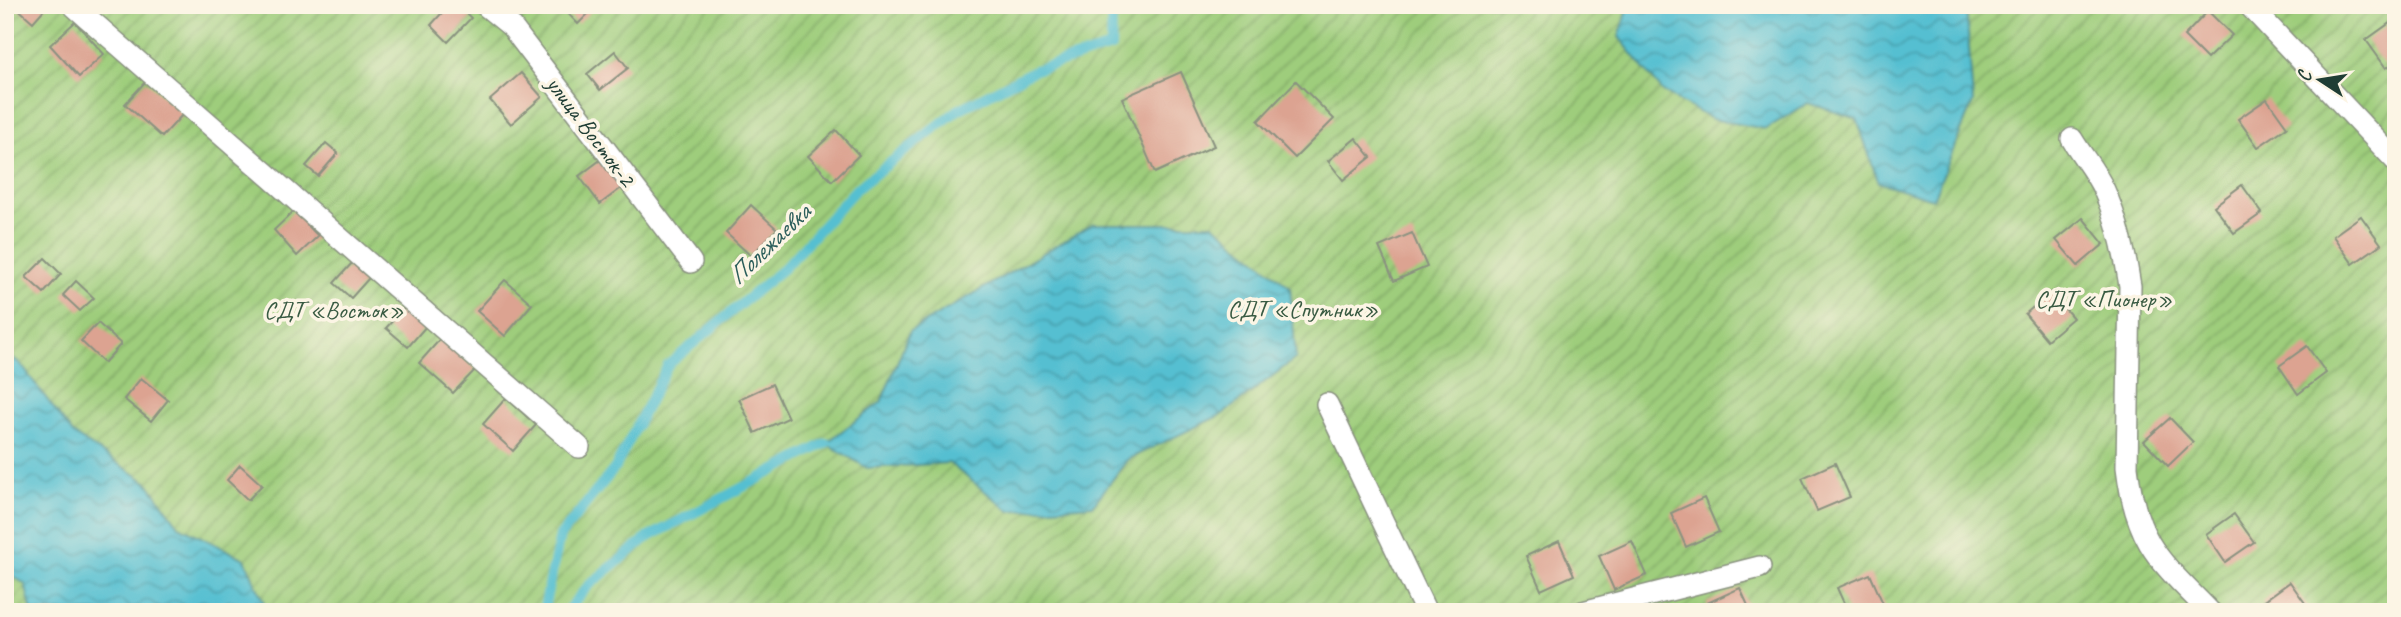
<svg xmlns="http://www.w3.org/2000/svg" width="2401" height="617" font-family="Caveat,sans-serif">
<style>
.garden{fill:url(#garden-furrows);stroke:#5e8558;stroke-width:2}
.water{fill:url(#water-waves);stroke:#3a7e82;stroke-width:2}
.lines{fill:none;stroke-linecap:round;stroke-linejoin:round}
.stream{stroke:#55bfd1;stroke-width:10}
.building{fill:#dca391}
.lane-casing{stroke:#8a9280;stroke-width:24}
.lane{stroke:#fff;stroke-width:21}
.labels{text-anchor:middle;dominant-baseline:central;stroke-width:7;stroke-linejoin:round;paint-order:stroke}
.street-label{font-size:24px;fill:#1f3d34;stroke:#fcf5e5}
.park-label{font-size:24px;fill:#385a42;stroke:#fcf5e5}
.water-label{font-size:26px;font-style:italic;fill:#2c5e5b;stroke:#fcf5e5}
</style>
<defs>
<pattern id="garden-furrows" width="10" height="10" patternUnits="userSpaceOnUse" patternTransform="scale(1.75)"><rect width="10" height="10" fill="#9ecd7c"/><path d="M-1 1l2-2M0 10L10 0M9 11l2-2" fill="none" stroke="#80a866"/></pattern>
<pattern id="water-waves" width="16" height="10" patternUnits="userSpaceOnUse" patternTransform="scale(1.75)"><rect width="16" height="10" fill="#55bfd1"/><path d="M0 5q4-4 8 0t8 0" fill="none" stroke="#469caa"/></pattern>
</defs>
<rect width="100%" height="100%" fill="#fcf5e5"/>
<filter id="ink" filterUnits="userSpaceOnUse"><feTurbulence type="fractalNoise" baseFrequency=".0143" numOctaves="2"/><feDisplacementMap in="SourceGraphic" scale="14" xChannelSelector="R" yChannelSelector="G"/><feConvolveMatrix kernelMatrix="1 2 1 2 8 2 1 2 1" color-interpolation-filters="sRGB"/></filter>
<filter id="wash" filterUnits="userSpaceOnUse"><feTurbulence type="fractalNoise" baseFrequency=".00686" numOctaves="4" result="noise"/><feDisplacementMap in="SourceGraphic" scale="28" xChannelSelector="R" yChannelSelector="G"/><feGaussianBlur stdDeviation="1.57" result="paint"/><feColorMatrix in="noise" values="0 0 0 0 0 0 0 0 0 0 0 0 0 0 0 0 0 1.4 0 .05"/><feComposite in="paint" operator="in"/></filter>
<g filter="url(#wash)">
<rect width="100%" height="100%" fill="#f5e6cc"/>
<rect class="garden" x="5" y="5" width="2391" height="607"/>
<g class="water">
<polygon points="1629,5 1966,5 1973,102 1933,199 1878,182 1857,119 1808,103 1766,129 1711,119 1663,92 1619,37"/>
<polygon points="1093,224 1213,224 1290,287 1296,358 1223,414 1128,459 1093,505 1010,511 949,463 867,468 826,443 881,402 910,331"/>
<polygon points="5,355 19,362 73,434 148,483 179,526 245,559 268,612 32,612 25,584 5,571"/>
</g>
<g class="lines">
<g class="stream">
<polyline points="543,612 560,536 615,468 668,365 784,268 856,189 958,110 1035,70 1111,47 1112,5"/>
<polyline points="566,612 588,586 647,538 826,443"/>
</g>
</g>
<g id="blocks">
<g class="building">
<polygon points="14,5 48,5 33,22"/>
<polygon points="449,5 458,5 471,18 448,42 431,25"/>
<polygon points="560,5 597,5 578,24"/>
<polygon points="2208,11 2232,35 2207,59 2184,36"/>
<polygon points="2394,20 2396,61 2386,68 2366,40"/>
<polygon points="75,22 104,54 79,77 50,45"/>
<polygon points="615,51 628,68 600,90 587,74"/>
<polygon points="1181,72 1214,146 1155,173 1122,98"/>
<polygon points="521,73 542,97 511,124 490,100"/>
<polygon points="146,81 183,114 162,137 125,104"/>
<polygon points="1296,81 1334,119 1295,158 1258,121"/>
<polygon points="2267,99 2287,127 2258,147 2238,119"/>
<polygon points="836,130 859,155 832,181 808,156"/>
<polygon points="1356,138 1371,157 1343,180 1328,161"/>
<polygon points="326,143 338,153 318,176 306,166"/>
<polygon points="603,158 624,186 600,204 579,176"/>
<polygon points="2242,185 2262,213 2234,233 2214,206"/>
<polygon points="751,205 777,229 751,256 726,233"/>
<polygon points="294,211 318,236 297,256 274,230"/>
<polygon points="2361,216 2381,244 2353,264 2333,236"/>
<polygon points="2083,218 2104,244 2078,266 2056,240"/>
<polygon points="1412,233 1427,267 1394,281 1379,247"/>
<polygon points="45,258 61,274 44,293 26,277"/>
<polygon points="352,263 369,278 351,298 334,283"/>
<polygon points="505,280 532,304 505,336 477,311"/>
<polygon points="76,281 94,298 80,311 63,295"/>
<polygon points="2051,292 2073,318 2047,340 2025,314"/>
<polygon points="406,306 427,325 408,347 386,328"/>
<polygon points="98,323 121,344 104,363 81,341"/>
<polygon points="441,338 476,369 453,393 419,363"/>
<polygon points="2307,346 2326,373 2298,394 2279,366"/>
<polygon points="141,378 168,400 151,421 124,399"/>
<polygon points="772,384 788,418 755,433 739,399"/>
<polygon points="506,398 536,425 513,451 483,424"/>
<polygon points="2170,418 2193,442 2168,466 2144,441"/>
<polygon points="1835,463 1850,497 1817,511 1802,478"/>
<polygon points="240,465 262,485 248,500 227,480"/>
<polygon points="1704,498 1719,532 1686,547 1671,513"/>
<polygon points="2234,514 2254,542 2225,562 2206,534"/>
<polygon points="1559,541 1574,575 1541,590 1526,556"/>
<polygon points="1632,541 1647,575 1614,590 1599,556"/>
<polygon points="1870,574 1885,608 1876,612 1848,612 1837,588"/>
<polygon points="2290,582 2310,610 2269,612 2262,602"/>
<polygon points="1740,588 1751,612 1711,612 1707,603"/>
</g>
</g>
</g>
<g filter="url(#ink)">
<use href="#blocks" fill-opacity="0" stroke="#8a9280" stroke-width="2"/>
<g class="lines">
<g class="lane-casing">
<g id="lane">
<polyline points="73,5 579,447"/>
<polyline points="485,5 511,26 691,262"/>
<polyline points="2249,5 2396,161"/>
<path d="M2072,139C2082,156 2096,172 2104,190C2118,221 2125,253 2130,286L2127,467C2136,543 2159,560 2210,612"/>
<polyline points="1327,404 1426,612"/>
<polyline points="1583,612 1760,567"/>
</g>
</g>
<use href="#lane" class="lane"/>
</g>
</g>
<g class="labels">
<g class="street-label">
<text transform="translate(591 131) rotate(53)">улица Восток-2</text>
</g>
<g class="park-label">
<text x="2104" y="299">СДТ «Пионер»</text>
<text x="1303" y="309">СДТ «Спутник»</text>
<text x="334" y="310">СДТ «Восток»</text>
</g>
<g class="water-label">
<text transform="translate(769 244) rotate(-44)">Полежаевка</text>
</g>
</g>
<rect width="2401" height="617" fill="none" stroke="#fcf5e5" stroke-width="28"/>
<g transform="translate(2320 80) rotate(282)" stroke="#fcf5e5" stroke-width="5" paint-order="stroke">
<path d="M0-5L12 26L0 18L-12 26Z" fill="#1f3d34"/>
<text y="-10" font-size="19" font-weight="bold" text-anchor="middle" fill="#1f3d34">С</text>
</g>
</svg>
